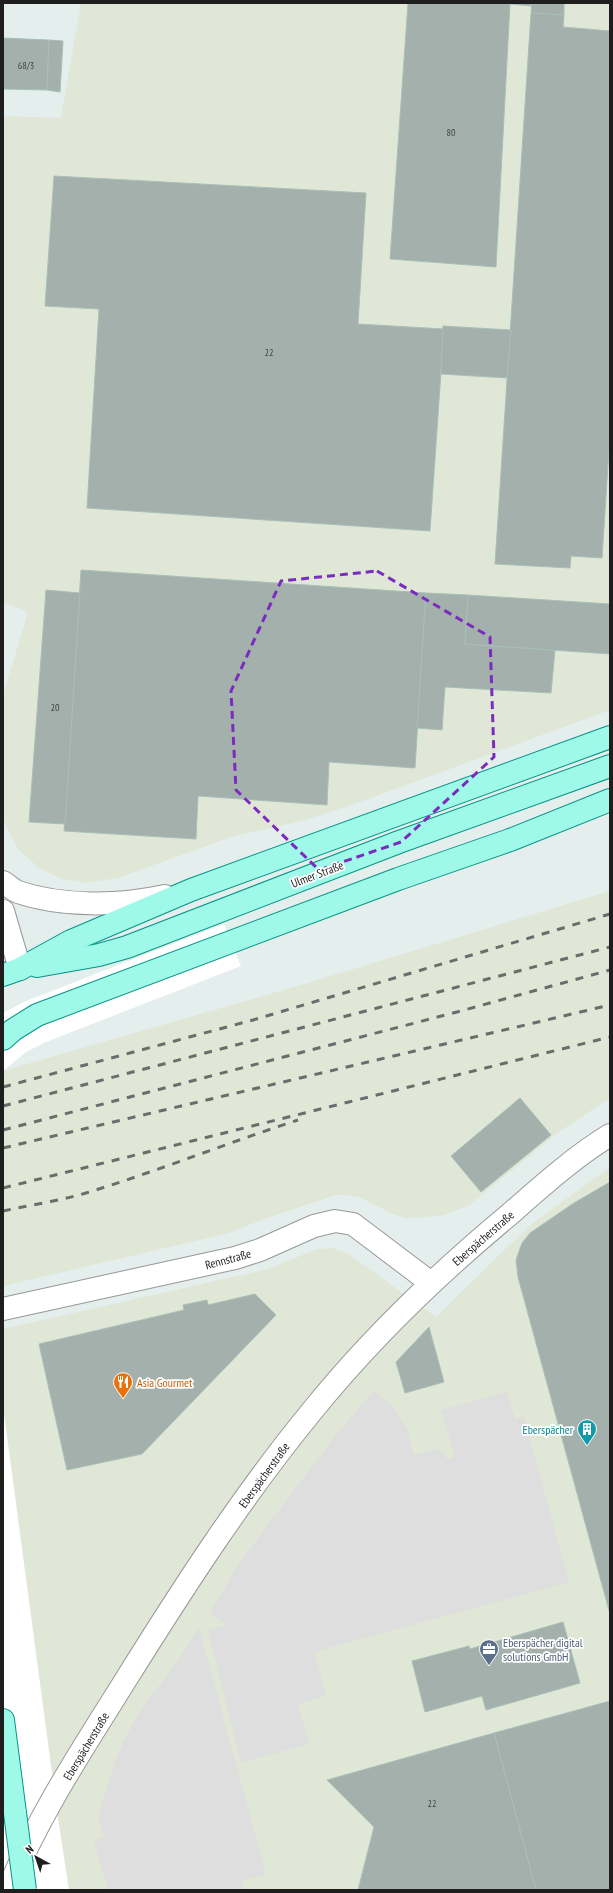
<svg xmlns="http://www.w3.org/2000/svg" width="613" height="1893" font-family="'PT Sans Narrow',sans-serif">
<style>
.industrial{fill:#e0e7d6}
.parking{fill:#dedede}
.pier{fill:#fff}
.building{fill:#a3b0ac;stroke:#a7c0b8}
.lines{fill:none;stroke-linecap:round;stroke-linejoin:round}
.minor-casing{stroke:#989898;stroke-width:24}
.major-casing{stroke:#059386;stroke-width:24}
.minor{stroke:#fff;stroke-width:22}
.major{stroke:#9ef9e8;stroke-width:22}
.rail{stroke:#6c6c6c;stroke-width:3;stroke-dasharray:8 8;stroke-linecap:butt}
.major-bridge-casing{stroke:#059386;stroke-width:24;stroke-linecap:butt}
.major-bridge{stroke:#9ef9e8;stroke-width:22}
.marked{fill:none;stroke:#7b2cbf;stroke-width:3;stroke-dasharray:8 5;stroke-linejoin:round}
.labels{text-anchor:middle;dominant-baseline:central;stroke-width:3.5;stroke-linejoin:round;paint-order:stroke}
.number-label{font-size:10px;fill:#3f4242}
.street-label{font-size:12px;fill:#1e1e1e;stroke:#fff}
.food-label{font-size:12px;fill:#c56008;stroke:#fff;text-anchor:start}
.culture-label{font-size:12px;fill:#0d838f;stroke:#fff;text-anchor:end}
.service-label{font-size:12px;fill:#4e5e75;stroke:#fff;text-anchor:start}
</style>
<rect width="100%" height="100%" fill="#e4eeed"/>
<g class="industrial">
<polygon points="81,3 610,3 610,710 368,799 302,821 234,836 118,878 86,883 59,878 39,868 17,848 3,819 3,696 28,612 3,602 3,116 61,118"/>
<polygon points="610,891 610,1098 559,1132 468,1206 444,1215 417,1218 405,1218 393,1214 359,1197 347,1195 336,1195 264,1219 229,1233 3,1286 3,1071 311,982"/>
<polygon points="610,1167 610,1890 3,1890 3,1329 268,1269 317,1249 332,1248 347,1253 436,1317 495,1259 532,1224"/>
</g>
<g class="parking">
<polygon points="374,1391 391,1405 407,1429 414,1455 437,1449 448,1459 455,1457 441,1410 507,1392 515,1419 524,1417 569,1582 314,1652 326,1696 298,1704 309,1744 241,1763 208,1630 226,1625 210,1612 239,1564 266,1527 340,1430"/>
<polygon points="199,1628 266,1874 242,1881 244,1890 108,1890 94,1841 104,1837 98,1817 115,1761 127,1734 143,1707 177,1662"/>
</g>
<g class="pier">
<polygon points="224,924 241,966 46,1042 26,1052 3,1071 3,1013 26,1001"/>
<polygon points="3,1406 58,1818 69,1890 3,1890"/>
</g>
<g class="building">
<polygon points="408,3 532,3 532,6 510,4 496,267 390,259"/>
<polygon points="532,3 564,3 564,15 531,13"/>
<polygon points="531,13 564,15 563,27 610,31 610,435 602,558 571,556 570,568 495,564"/>
<polygon points="3,38 49,40 47,90 3,89"/>
<polygon points="49,40 63,41 60,92 47,90"/>
<polygon points="54,176 366,193 358,324 444,329 430,531 87,508 99,309 45,306"/>
<polygon points="443,326 511,330 507,378 441,374"/>
<polygon points="81,570 426,593 415,768 329,762 327,805 198,796 196,839 64,831"/>
<polygon points="46,590 80,593 65,824 29,822"/>
<polygon points="426,593 468,595 465,644 555,650 551,693 445,687 442,730 417,728"/>
<polygon points="468,595 610,604 610,654 465,644"/>
<polygon points="520,1098 551,1135 481,1192 451,1156"/>
<polygon points="610,1182 610,1614 518,1277 516,1260 522,1243 530,1233 574,1203"/>
<polygon points="255,1294 276,1315 142,1454 67,1470 39,1344 184,1310 183,1305 207,1300 208,1305"/>
<polygon points="429,1327 444,1382 405,1393 396,1362"/>
<polygon points="563,1622 580,1683 486,1710 482,1696 425,1712 412,1661 469,1646 470,1649"/>
<polygon points="610,1701 610,1890 536,1890 494,1733"/>
<polygon points="494,1733 536,1890 358,1890 374,1827 327,1780"/>
</g>
<g class="lines">
<g class="minor-casing">
<g id="minor">
<path d="M3,882C8,885 13,890 18,892C62,907 120,906 165,896"/>
<polyline points="3,911 20,969"/>
<polyline points="3,1309 235,1258 260,1250 314,1226 335,1221 353,1224 431,1283"/>
<path d="M8,1890C38,1816 83,1748 125,1681C183,1588 243,1495 312,1411C371,1338 439,1273 510,1214C542,1186 574,1157 610,1135"/>
</g>
</g>
<g class="major-casing">
<g id="major">
<polyline points="37,966 99,955 127,947 399,842 610,766"/>
<polyline points="3,975 20,969 71,941 191,890 610,737"/>
<polyline points="3,1039 13,1030 37,1015 398,879 510,840 610,800"/>
<polyline points="3,1720 15,1813"/>
</g>
</g>
<use href="#minor" class="minor"/>
<use href="#major" class="major"/>
<g class="rail">
<polyline points="3,1087 253,1020 610,914"/>
<polyline points="3,1106 610,947"/>
<polyline points="3,1130 457,1012 610,970"/>
<polyline points="3,1148 610,1005"/>
<polyline points="3,1188 610,1037"/>
<path d="M3,1211C30,1205 59,1201 86,1193C158,1171 227,1143 298,1120"/>
</g>
<g class="major-bridge-casing">
<polyline id="major-bridge" points="15,1813 25,1890"/>
</g>
<use href="#major-bridge" class="major-bridge"/>
</g>
<path class="marked" d="M377,571L490,637L494,757L401,842L319,870L236,790L231,691L281,581Z"/>
<defs>
<g id="restaurant-pin" transform="scale(1)"><path d="M0 17L-7.5 6A9.5 9.5 0 1 1 7.5 6Z" fill="#e8710a" stroke="#fff"/><path d="M-5-6h1v4h1v-4h1v4h1v-4h1v5L-1.5 .5V6h-2V.5L-5-1ZM5-6V6H3V1.5H1.5Q1.5-4 5-6Z" fill="#fff"/></g>
<g id="building-pin" transform="scale(1)"><path d="M0 17L-7.5 6A9.5 9.5 0 1 1 7.5 6Z" fill="#0f9aa8" stroke="#fff"/><path d="M-4-6H4V6H1V3H-1V6H-4ZM-2.5-4.3h1.7v1.8h-1.7ZM.8-4.3h1.7v1.8H.8ZM-2.5-1h1.7V.8h-1.7ZM.8-1h1.7V.8H.8Z" fill="#fff"/></g>
<g id="office-pin" transform="scale(1)"><path d="M0 17L-7.5 6A9.5 9.5 0 1 1 7.5 6Z" fill="#5c6f8a" stroke="#fff"/><path d="M-6-3h4V-5.5h4V-3h4V5H-6ZM-1-4.5V-3h2v-1.5ZM-6 0V1H6V0Z" fill="#fff"/></g>
</defs>
<g fill-rule="evenodd">
<use href="#restaurant-pin" x="123" y="1382"/>
<use href="#building-pin" x="587" y="1429"/>
<use href="#office-pin" x="489" y="1649"/>
</g>
<g class="labels">
<g class="number-label">
<text x="26" y="65">68/3</text>
<text x="451" y="132">80</text>
<text x="269" y="352">22</text>
<text x="55" y="707">20</text>
<text x="432" y="1803">22</text>
</g>
<g class="street-label">
<text transform="translate(317 874) rotate(-21)">Ulmer Straße</text>
<text transform="translate(483 1238) rotate(-41)">Eberspächerstraße</text>
<text transform="translate(228 1259) rotate(-15)">Rennstraße</text>
<text transform="translate(264 1475) rotate(-54)">Eberspächerstraße</text>
<text transform="translate(86 1746) rotate(-59)">Eberspächerstraße</text>
</g>
<g class="food-label">
<text x="137" y="1382">Asia Gourmet</text>
</g>
<g class="culture-label">
<text x="573" y="1429">Eberspächer</text>
</g>
<g class="service-label">
<text x="503" y="1642">Eberspächer digital<tspan x="503" dy="14">solutions GmbH</tspan></text>
</g>
</g>
<rect width="613" height="1893" fill="none" stroke="#1e1e1e" stroke-width="8"/>
<g transform="translate(36 1857) rotate(320)" stroke="#ffffff" stroke-width="3" paint-order="stroke">
<path d="M0-3L7 15L0 10L-7 15Z" fill="#1e1e1e"/>
<text y="-6" font-size="11" font-weight="bold" text-anchor="middle" fill="#1e1e1e">N</text>
</g>
</svg>
